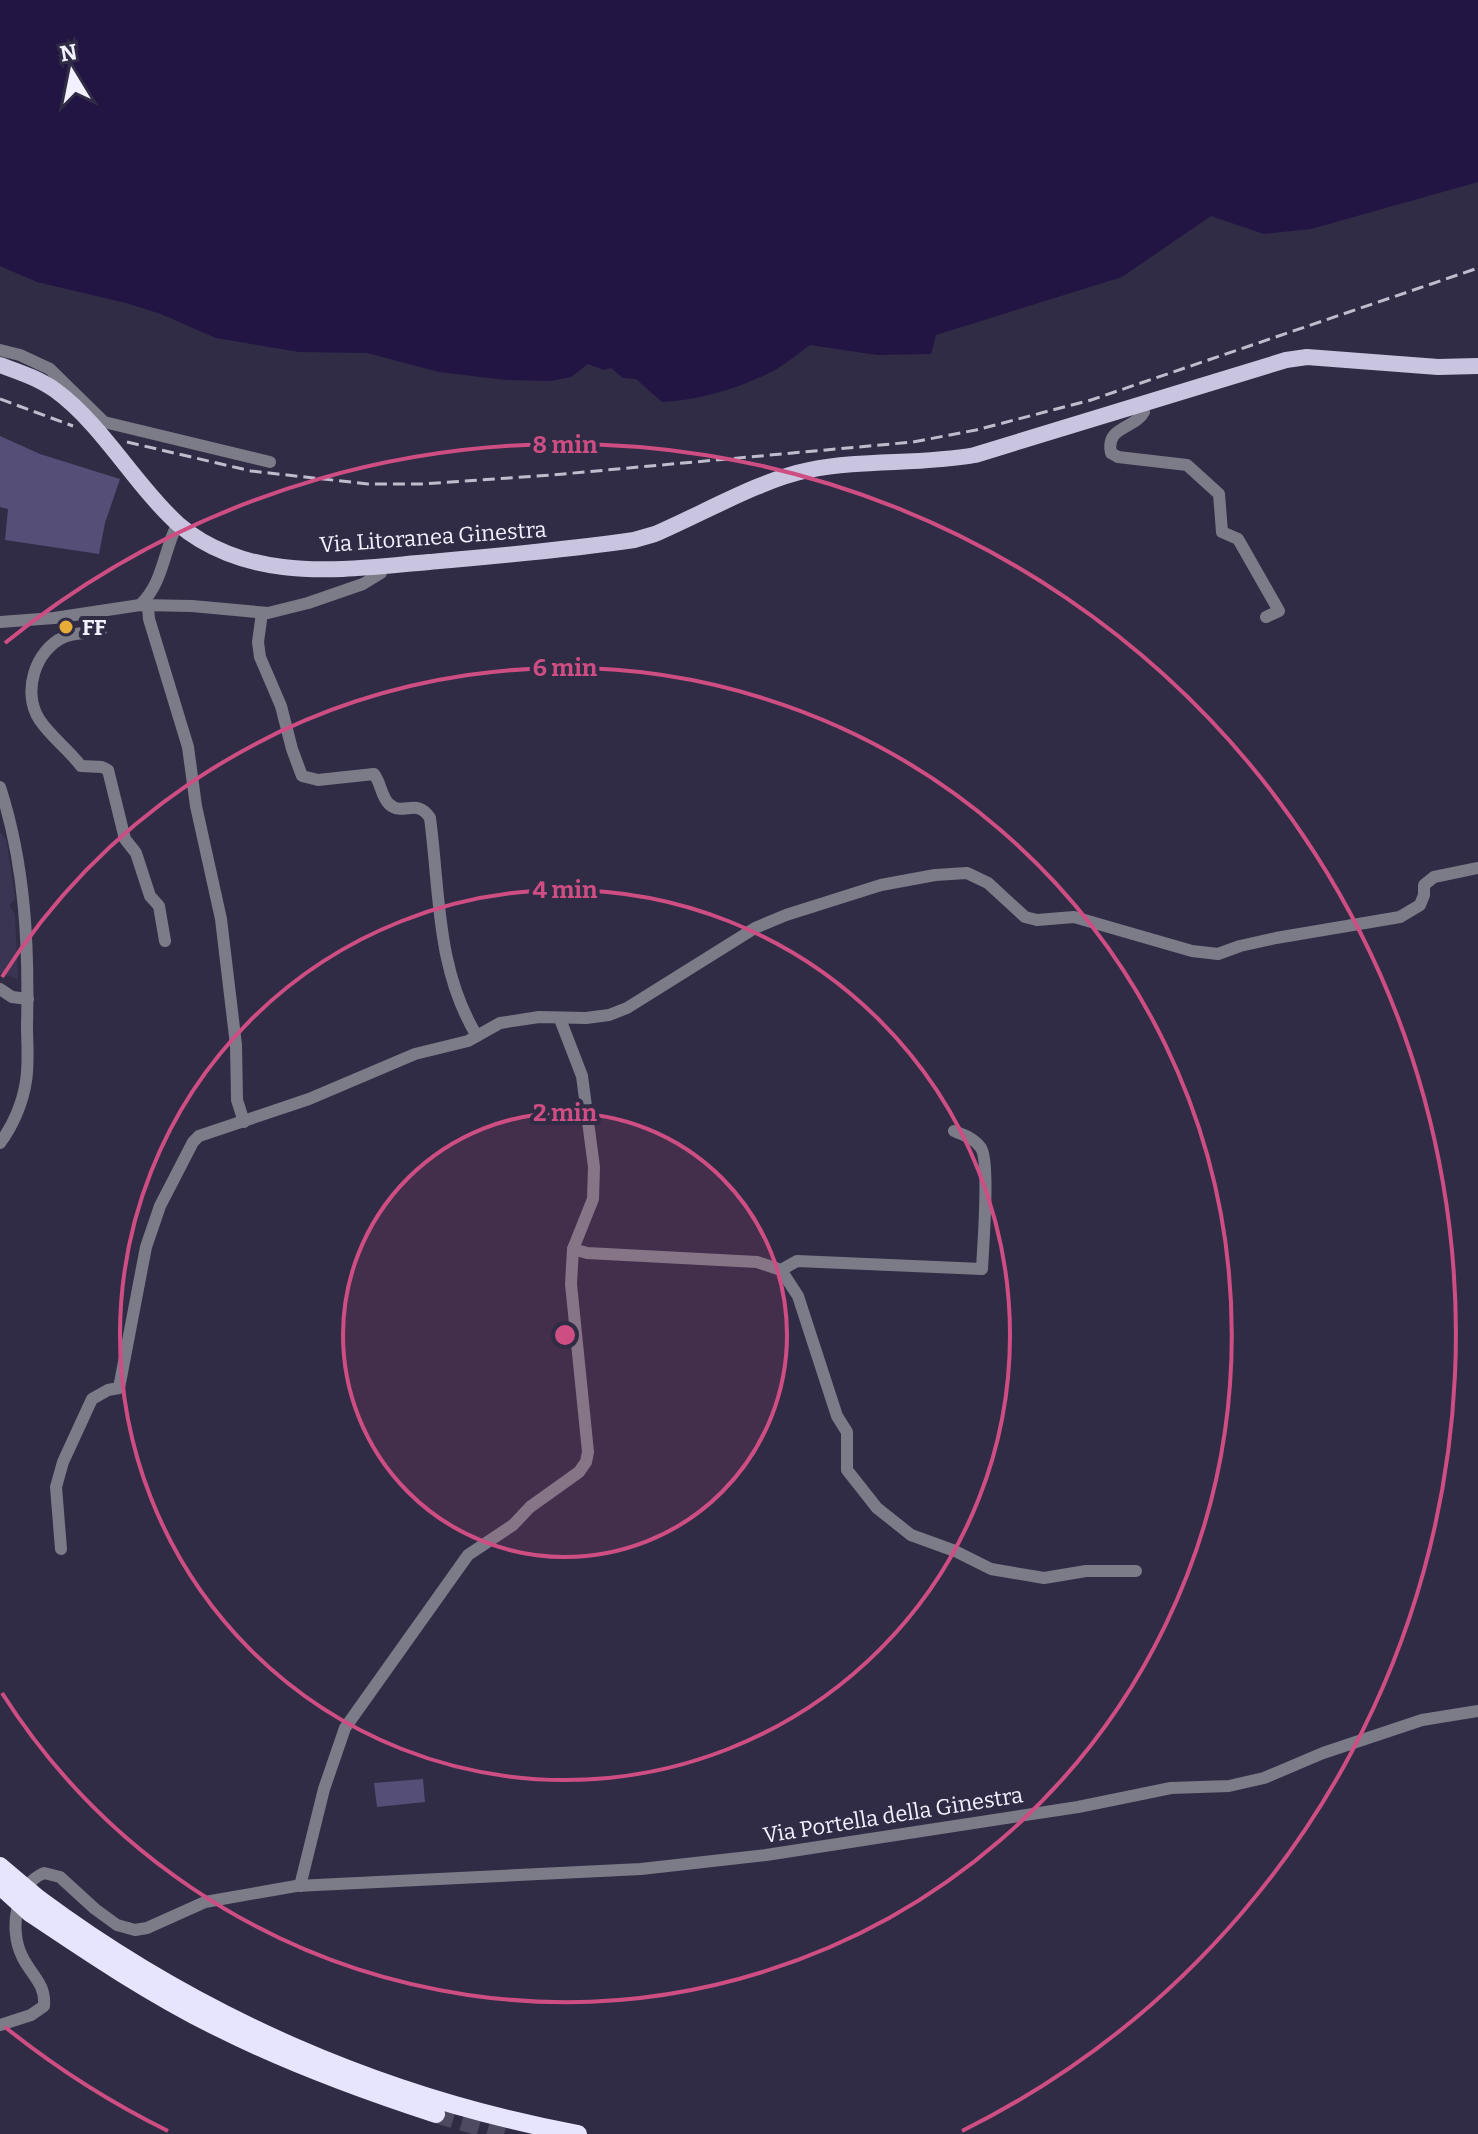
<svg xmlns="http://www.w3.org/2000/svg" width="1478" height="2134" font-family="Bitter,serif">
<style>
.built{fill:#3b3554}
.green{fill:#554e77}
.water{fill:#221543}
.lines{fill:none;stroke-linecap:round;stroke-linejoin:round}
.highway-tunnel{stroke:#4d4a61;stroke-width:18;stroke-dasharray:18 9;stroke-linecap:butt}
.minor{stroke:#7c7b88;stroke-width:12}
.major{stroke:#c9c5e1;stroke-width:16}
.highway{stroke:#e7e4fe;stroke-width:18}
.rail{stroke:#bfbdcd;stroke-width:3;stroke-dasharray:12 6;stroke-linecap:butt}
.highway-bridge{stroke:#e7e4fe;stroke-width:18}
.ring{fill:none;stroke:#ce4e84;stroke-width:4}
.poi-dot{fill:#e7ac36;stroke:#302c45;stroke-width:3}
.labels{text-anchor:middle;dominant-baseline:central;stroke-width:8;stroke-linejoin:round;paint-order:stroke}
.street-label{font-size:22px;fill:#f3f1ff;stroke:#302c45}
.poi-label{font-size:22px;font-weight:bold;fill:#f3f1ff;stroke:#302c45;text-anchor:start}
.centre{fill:#ce4e84;stroke:#302c45;stroke-width:4}
.ring-label{font-size:24px;text-anchor:middle;font-weight:bold;fill:#ce4e84;stroke:#302c45;stroke-width:8;stroke-linejoin:round;paint-order:stroke}
</style>
<rect width="100%" height="100%" fill="#302c45"/>
<polygon class="built" points="0,832 6,839 14,889 15,899 9,905 15,914 18,979 0,973"/>
<g class="green">
<polygon points="0,436 40,454 120,479 105,523 99,554 5,540 8,509 0,507"/>
<polygon points="423,1779 425,1802 377,1807 374,1783"/>
</g>
<path class="water" d="M0,0H1478V182L1311,229L1264,234L1211,216L1122,277L936,335L931,354L877,355L810,345C799,353 787,363 775,370C740,388 700,400 662,402L636,379L623,378L611,368L604,370L588,364L571,377L551,381L506,380L439,372L367,353L299,352L216,338L161,314L126,303L37,282L0,266Z"/>
<g class="lines">
<polyline class="highway-tunnel" points="436,2114 504,2134"/>
<g class="minor">
<polyline points="0,350 20,355 50,369 104,422 270,462"/>
<path d="M1141,404L1144,412C1135,429 1105,426 1111,453L1118,457L1187,465L1219,494L1222,532L1238,539L1279,611L1266,617"/>
<path d="M140,605C164,582 163,551 178,523"/>
<polyline points="148,607 149,619 188,747 196,806 221,919 236,1045 237,1100 244,1122"/>
<path d="M100,613L101,630C89,634 75,632 64,637C35,650 22,692 39,719C50,736 68,749 81,766L102,767L108,770L125,839L136,853L150,896L159,906L165,941"/>
<path d="M262,613L258,642L260,657L281,706L292,749L302,776L318,780L374,774C381,783 381,796 389,804C403,817 417,797 430,818C440,893 436,969 477,1036"/>
<polyline points="0,622 54,618 140,605 192,606 268,613 308,603 363,584 381,573 381,566"/>
<path d="M0,787C25,864 29,945 27,1025C27,1043 29,1063 26,1081C23,1102 13,1126 0,1143"/>
<polyline points="0,989 12,997 28,999"/>
<path d="M573,1249L587,1253L757,1262L781,1270L797,1261L982,1269C983,1247 990,1162 981,1148C974,1138 964,1135 954,1131"/>
<polyline points="781,1270 798,1296 837,1416 847,1432 847,1470 877,1508 911,1535 955,1551 991,1569 1044,1578 1086,1571 1136,1571"/>
<polyline points="61,1549 56,1487 63,1462 92,1399 108,1390 119,1388 146,1247 160,1206 193,1142 199,1136 309,1099 415,1054 468,1041 500,1023 539,1017 586,1018 609,1015 627,1008 755,928 786,915 881,885 935,875 967,873 988,883 1025,917 1037,920 1074,917 1192,951 1218,954 1240,946 1276,938 1400,917 1420,905 1424,895 1424,885 1434,877 1478,868"/>
<polyline points="300,1886 324,1789 345,1728 468,1555 513,1525 530,1507 579,1472 586,1462 588,1452 571,1284 573,1249 593,1199 594,1167 582,1076 560,1019"/>
<path d="M0,2025L31,2015L44,2006C46,1983 30,1974 22,1956C9,1930 15,1885 44,1873L60,1877L95,1909L117,1925L135,1930L147,1928L205,1902L296,1886L641,1869L766,1855L1078,1807L1171,1788L1229,1786L1264,1778L1323,1753L1422,1720L1478,1711"/>
</g>
<path class="major" d="M0,365C19,372 38,378 55,390C102,424 135,485 178,524C207,549 246,563 283,567C331,573 381,566 429,562C497,556 566,550 634,540L655,534C700,515 762,479 809,470C864,459 920,465 975,455L1286,360L1307,357L1438,367L1478,366"/>
<g class="highway">
<path d="M39,1899C198,2017 383,2098 578,2134"/>
<path d="M30,1913C91,1954 152,1995 219,2028C289,2063 362,2090 436,2114"/>
</g>
<g class="rail">
<polyline points="0,399 73,426"/>
<polyline points="127,442 251,471 368,484 422,484 552,475 913,442 976,430 1091,400 1478,268"/>
</g>
<g class="highway-bridge">
<polyline points="0,1866 39,1899"/>
<polyline points="0,1886 30,1913"/>
</g>
</g>
<circle cx="565" cy="1335" r="222" fill="#ce4e84" fill-opacity=".12"/>
<g class="ring">
<circle cx="565" cy="1335" r="222"/>
<circle cx="565" cy="1335" r="445"/>
<path d="M2 977A667 667 0 1 1 2 1693"/>
<path d="M168 2131A890 890 0 0 1 5 2027M5 643A890 890 0 1 1 962 2131"/>
</g>
<circle class="poi-dot" cx="66" cy="627" r="8"/>
<g class="labels">
<g class="street-label">
<text transform="translate(433 537) rotate(-4)">Via Litoranea Ginestra</text>
<text transform="translate(893 1815) rotate(-9)">Via Portella della Ginestra</text>
</g>
<g class="poi-label">
<text x="82" y="627">FF</text>
</g>
</g>
<circle cx="565" cy="1335" r="12" class="centre"/>
<g class="ring-label">
<text x="565" y="453">8 min</text>
<text x="565" y="676">6 min</text>
<text x="565" y="898">4 min</text>
<text x="565" y="1121">2 min</text>
</g>
<g transform="translate(72 72) rotate(350)" stroke="#302c45" stroke-width="6" paint-order="stroke">
<path d="M0-6L14 30L0 20L-14 30Z" fill="#f3f1ff"/>
<text y="-12" font-size="22" font-weight="bold" text-anchor="middle" fill="#f3f1ff">N</text>
</g>
</svg>
